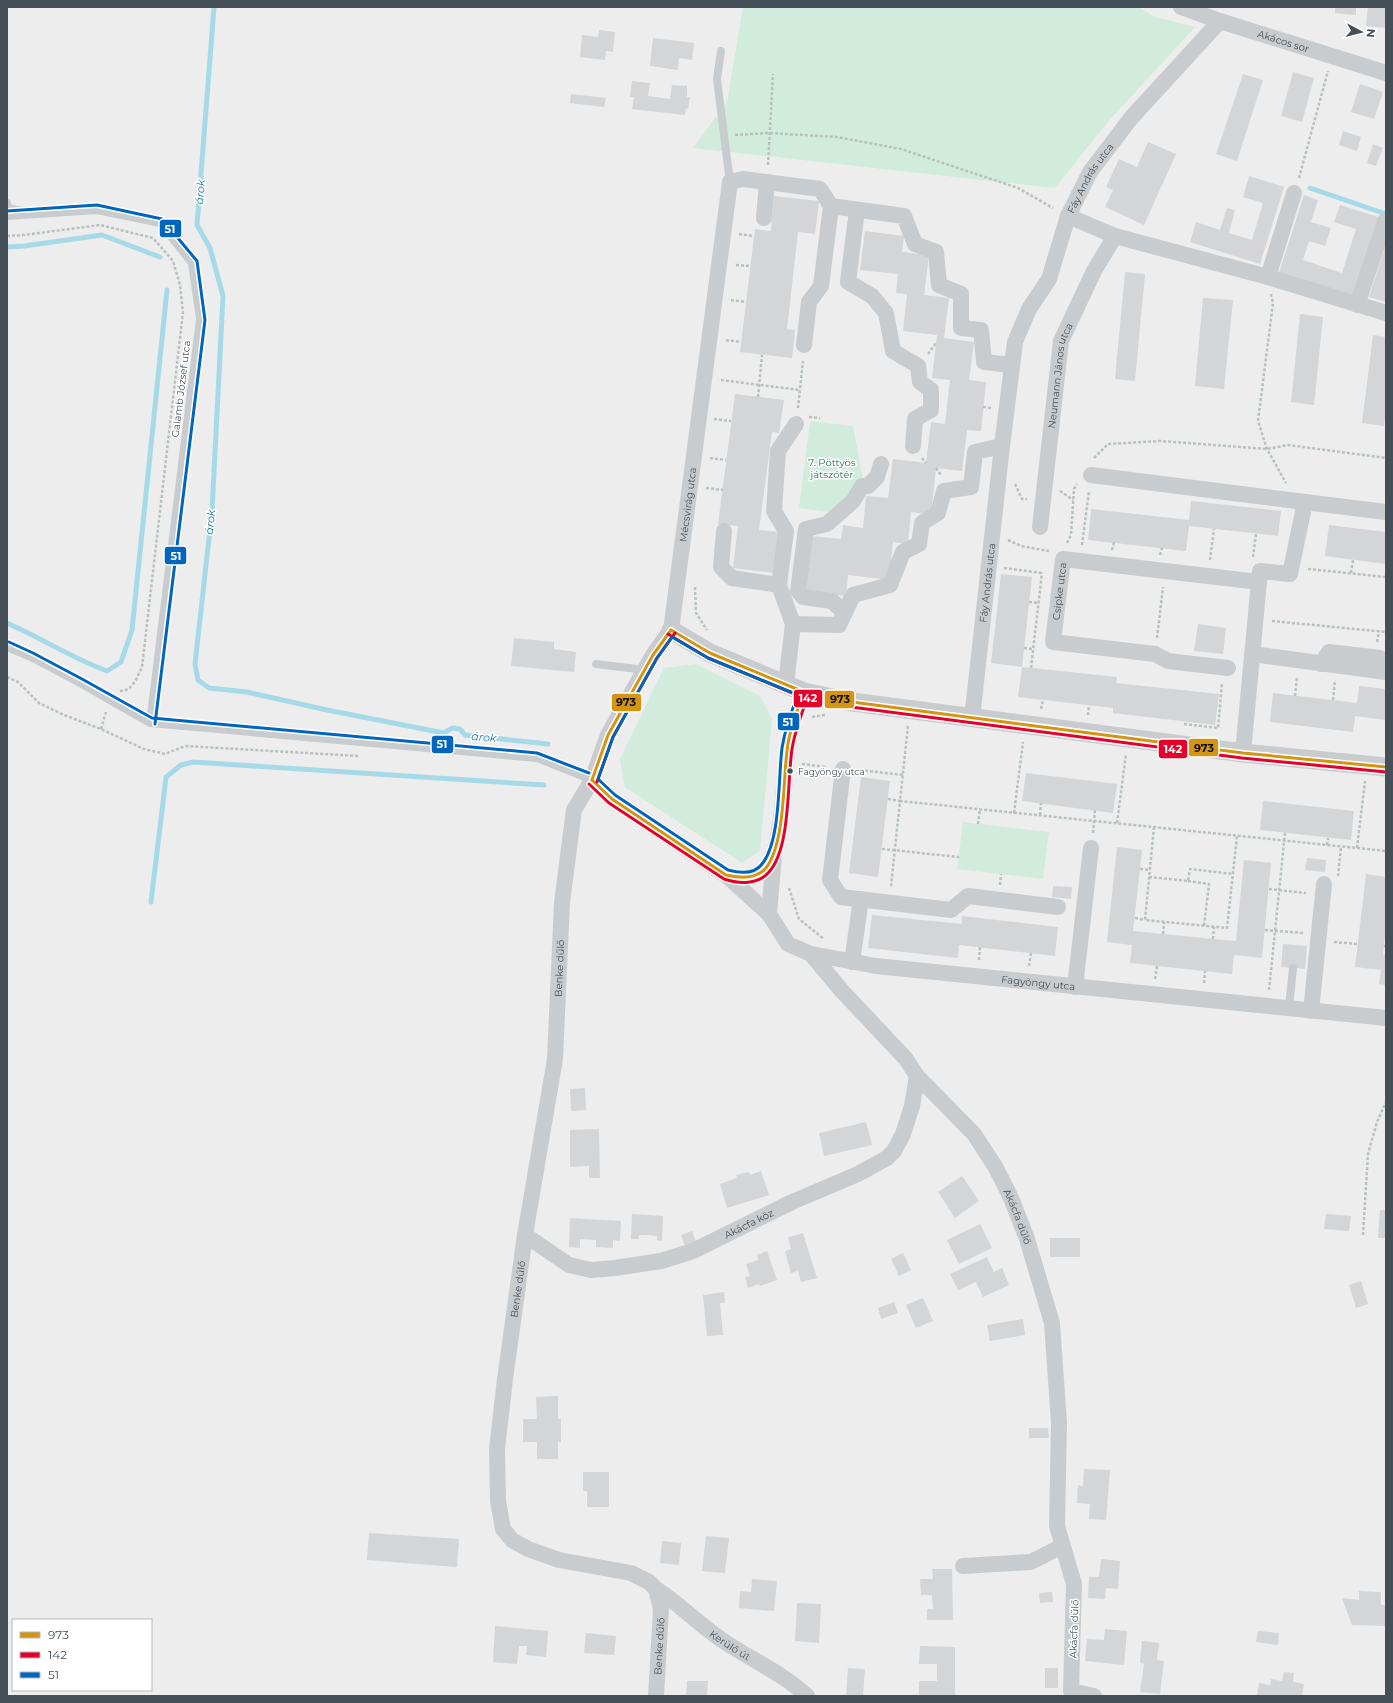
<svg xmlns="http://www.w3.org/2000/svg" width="1393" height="1703" font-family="Montserrat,sans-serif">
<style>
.green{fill:#d1ecdc}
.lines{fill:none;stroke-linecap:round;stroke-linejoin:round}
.stream{stroke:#a7dae9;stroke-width:5}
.building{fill:#d4d5d7}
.path{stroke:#b7c2be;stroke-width:2.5;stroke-dasharray:3 2;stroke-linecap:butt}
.service{stroke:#c9ccce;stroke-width:8}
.minor{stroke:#c9ccce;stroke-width:16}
.tertiary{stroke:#c9ccce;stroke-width:19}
.bus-1-casing{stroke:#fff;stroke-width:6}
.bus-2-casing{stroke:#fff;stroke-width:6}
.bus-3-casing{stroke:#fff;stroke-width:6}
.bus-1{stroke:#d39512;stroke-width:3}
.bus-2{stroke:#e4002b;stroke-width:3}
.bus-3{stroke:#0065bd;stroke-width:3}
.bus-dot{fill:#454f58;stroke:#fff;stroke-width:1.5}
.labels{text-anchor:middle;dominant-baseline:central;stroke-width:3;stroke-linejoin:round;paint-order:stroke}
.bus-label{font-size:9px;fill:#454f58;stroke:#fff;text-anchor:start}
.street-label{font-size:10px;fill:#454f58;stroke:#fff}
.park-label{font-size:10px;fill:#1a754a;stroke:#fff}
.water-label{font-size:11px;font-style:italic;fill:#117e9f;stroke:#fff}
.line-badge{stroke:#fff;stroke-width:1.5}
.badge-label{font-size:11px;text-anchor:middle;font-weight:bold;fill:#fff}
.pale-badge-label{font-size:11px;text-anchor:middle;font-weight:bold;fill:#111}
</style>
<rect width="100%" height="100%" fill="#ededed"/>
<g class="green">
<polygon points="743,7 1139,7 1155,17 1195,27 1106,124 1055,188 693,148 727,102"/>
<polygon points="810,421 853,426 863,478 831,512 799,508"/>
<polygon points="696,664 760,696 772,719 760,851 742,863 625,787 620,759 664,668"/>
<polygon points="963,822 1049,832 1043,879 957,869"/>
</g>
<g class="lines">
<g class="stream">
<polyline points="214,7 197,225 210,248 223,296 212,511 195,664 198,680 209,688 247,692 327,710 444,733 452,728 460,729 465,735 548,744"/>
<polyline points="1310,188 1386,214"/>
<polyline points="7,247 24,246 102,235 160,257"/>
<path d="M7,623C41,638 72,658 107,671L121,662L132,630L167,290"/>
<polyline points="151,902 166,777 181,765 193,762 544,785"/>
</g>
</g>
<g class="building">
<polygon points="1335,7 1356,7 1356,15 1335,13"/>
<polygon points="1368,7 1386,7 1386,28 1366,26"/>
<polygon points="599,30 615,32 613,52 606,51 605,60 580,57 582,35 598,37"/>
<polygon points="653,38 694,43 692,60 679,58 678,70 650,66"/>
<polygon points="1293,72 1314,78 1302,122 1281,116"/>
<polygon points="1243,74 1263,80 1237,161 1216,154"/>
<polygon points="632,81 650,83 648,96 670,99 672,85 687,86 687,97 690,97 688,109 686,108 685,115 632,109 634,97 630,97"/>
<polygon points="1360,84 1383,92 1374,119 1351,112"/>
<polygon points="571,94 606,98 604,107 570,103"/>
<polygon points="1343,131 1361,137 1357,151 1339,145"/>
<polygon points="1148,142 1176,154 1144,225 1105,207 1113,190 1106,187 1119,159 1137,167"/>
<polygon points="1373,144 1383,148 1376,166 1367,163"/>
<polygon points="1249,176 1284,187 1260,264 1190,242 1196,222 1220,230 1227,208 1235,210 1229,233 1252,240 1263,203 1243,197"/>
<polygon points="1304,195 1318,200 1311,222 1331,228 1325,246 1309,241 1303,260 1342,273 1356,229 1334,222 1340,205 1378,217 1353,297 1279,273"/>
<polygon points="774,196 819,201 815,234 798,232 787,329 795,330 792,358 740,352 755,229 771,231"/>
<polygon points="865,231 904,236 902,252 929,255 924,295 949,298 944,338 974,342 969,380 986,382 981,431 967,430 962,471 936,468 931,515 911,512 908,544 893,542 889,580 848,575 846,596 804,591 811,536 841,539 843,525 863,528 866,496 888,498 893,459 926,463 931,422 945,424 950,380 932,378 937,335 903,331 907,294 896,293 898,274 860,270"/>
<polygon points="1386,244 1386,302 1369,297"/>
<polygon points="1125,272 1145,274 1135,381 1115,379"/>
<polygon points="1203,298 1233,300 1224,389 1195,386"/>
<polygon points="1300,314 1323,317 1314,405 1291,402"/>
<polygon points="1373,335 1386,337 1386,410 1384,426 1362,423"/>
<polygon points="735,394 784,400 779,433 772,432 759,530 780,532 775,573 733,568 738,526 718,524"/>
<polygon points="1191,501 1281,511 1278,536 1189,526 1186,551 1088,540 1091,509 1189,520"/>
<polygon points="1329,525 1386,532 1386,564 1325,556"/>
<polygon points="1001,574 1032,577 1022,667 1117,677 1116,683 1219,694 1215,725 1113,713 1113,708 1018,697 1022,667 991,663"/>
<polygon points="1198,624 1226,628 1223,654 1194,651"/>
<polygon points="514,638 554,642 554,649 576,652 574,672 511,666"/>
<polygon points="1359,686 1386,689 1386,720 1355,716 1353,732 1270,722 1273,693 1357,703"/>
<polygon points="1026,773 1117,784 1113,813 1022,801"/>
<polygon points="861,777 890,781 878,877 849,873"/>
<polygon points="1263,801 1354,811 1351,840 1260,830"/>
<polygon points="1117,847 1142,850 1133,931 1213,939 1236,941 1244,860 1271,863 1262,958 1234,955 1232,974 1130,963 1132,945 1107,942"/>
<polygon points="1307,858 1326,860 1325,872 1305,870"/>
<polygon points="1366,874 1386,877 1386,926 1383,955 1386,955 1386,985 1379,984 1381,970 1355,967"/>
<polygon points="1053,886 1072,887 1071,899 1052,897"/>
<polygon points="872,915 962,924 962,916 1058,927 1055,956 959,945 958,958 868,948"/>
<polygon points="1283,944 1307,946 1305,969 1281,967"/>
<polygon points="585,1088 586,1110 571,1111 570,1089"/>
<polygon points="866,1122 872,1145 824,1156 819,1133"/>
<polygon points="599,1129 600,1178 589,1178 589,1166 570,1167 570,1130"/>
<polygon points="761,1171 769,1195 727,1208 720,1184 737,1178 736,1175 749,1172 750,1175"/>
<polygon points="962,1176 979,1201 955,1218 938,1192"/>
<polygon points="1380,1210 1386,1210 1386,1238 1378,1238"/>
<polygon points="632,1214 663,1216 662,1241 657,1240 657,1236 648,1235 639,1235 639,1239 631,1239"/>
<polygon points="1326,1214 1351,1216 1349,1231 1324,1229"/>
<polygon points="570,1218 621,1221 620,1241 613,1240 613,1248 596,1247 596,1240 580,1239 580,1248 569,1247"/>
<polygon points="980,1224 992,1248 959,1264 947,1240"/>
<polygon points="692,1231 697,1245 686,1249 681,1235"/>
<polygon points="803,1233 817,1278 801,1282 798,1271 791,1273 785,1251 791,1249 788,1237"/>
<rect x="1050" y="1238" width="30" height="19"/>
<polygon points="767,1251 777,1280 760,1286 759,1284 748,1288 745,1277 750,1276 746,1264 758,1260 757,1255"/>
<polygon points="903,1253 911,1270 899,1276 891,1259"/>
<polygon points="987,1257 994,1272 1002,1268 1009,1285 983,1297 976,1282 958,1290 950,1274"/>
<polygon points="1361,1281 1368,1304 1356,1308 1349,1285"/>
<polygon points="724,1292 725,1303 720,1303 723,1335 707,1336 703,1295"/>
<polygon points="923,1298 933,1321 916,1328 906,1305"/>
<polygon points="894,1302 898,1313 881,1319 878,1308"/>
<polygon points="1023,1319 1025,1335 990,1341 987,1325"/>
<polygon points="558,1396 558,1419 561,1419 561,1442 558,1442 558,1459 537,1459 537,1442 523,1442 523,1419 537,1419 536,1397"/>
<polygon points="1029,1428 1048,1428 1049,1438 1029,1438"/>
<polygon points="1084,1469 1110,1470 1106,1520 1089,1519 1090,1504 1077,1503 1078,1485 1083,1486"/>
<polygon points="583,1472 609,1472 609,1507 587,1507 587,1491 583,1491"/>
<polygon points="369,1533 459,1539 457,1567 367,1560"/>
<polygon points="706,1536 729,1538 725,1573 702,1571"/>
<polygon points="662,1541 681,1543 679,1565 660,1563"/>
<polygon points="1101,1559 1120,1561 1118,1589 1106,1588 1105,1599 1088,1598 1089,1577 1099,1577"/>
<polygon points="932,1569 952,1569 953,1620 927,1620 927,1609 933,1609 932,1595 921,1595 920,1579 933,1579"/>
<polygon points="752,1579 777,1581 774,1611 739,1608 740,1591 751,1592"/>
<polygon points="1359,1591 1381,1592 1381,1605 1386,1605 1386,1626 1352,1625 1342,1598 1359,1600"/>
<polygon points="1052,1592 1053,1602 1040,1603 1039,1593"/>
<polygon points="797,1603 821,1604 819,1643 795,1641"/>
<polygon points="495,1626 548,1631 546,1657 526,1655 527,1646 519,1646 517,1664 493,1662"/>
<polygon points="1105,1629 1127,1631 1124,1665 1085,1661 1087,1639 1104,1640"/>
<polygon points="1258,1631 1279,1633 1278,1645 1256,1642"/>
<polygon points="586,1633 616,1636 614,1655 584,1653"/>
<polygon points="1142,1641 1159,1643 1157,1660 1164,1661 1160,1694 1140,1692 1144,1664 1140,1663"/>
<polygon points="920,1646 955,1647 955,1696 919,1696 919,1681 937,1681 937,1664 919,1664"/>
<polygon points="848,1668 865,1669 863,1696 846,1696"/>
<rect x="1045" y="1668" width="13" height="20"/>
<polygon points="1284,1672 1294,1673 1293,1682 1304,1684 1302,1696 1257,1696 1259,1683 1270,1685 1271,1679 1282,1681"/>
<polygon points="687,1681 708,1681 707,1696 686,1696"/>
</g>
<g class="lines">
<g class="path">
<polyline points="735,135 769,133 837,137 901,149 1018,188 1053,208"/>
<polyline points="768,165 773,74"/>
<polyline points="1299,178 1328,71"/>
<polyline points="739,234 753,236"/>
<path d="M7,236L24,235L100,225L153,238L173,261L180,285L183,312L142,667C137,677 133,691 120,691"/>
<polyline points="736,265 749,266"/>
<polyline points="1271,294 1273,303 1258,421 1267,449 1286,483"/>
<polyline points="731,300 746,302"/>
<polyline points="726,340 741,342"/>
<polyline points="928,354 936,343"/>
<polyline points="721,380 800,390"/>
<polyline points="758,397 762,355"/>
<polyline points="983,407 991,408"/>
<polyline points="798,408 803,361"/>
<polyline points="809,417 820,418"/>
<polyline points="714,419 731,421"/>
<polyline points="710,458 726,460"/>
<polyline points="922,458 926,463"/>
<polyline points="1094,458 1108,444 1160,441 1267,449 1288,445 1386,458"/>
<polyline points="936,468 942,476"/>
<polyline points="1015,484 1022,499 1027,499"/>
<polyline points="706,488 723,490"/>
<polyline points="1060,491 1073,500"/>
<polyline points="1008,540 1021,546 1049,551"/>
<polyline points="1067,543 1071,535 1074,489 1077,484"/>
<polyline points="1082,545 1089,491"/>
<polyline points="1112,550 1114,542"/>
<polyline points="1160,555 1162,548"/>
<polyline points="1253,557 1256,534"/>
<polyline points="1210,560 1214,529"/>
<polyline points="1004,568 1042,573"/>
<polyline points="1308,569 1386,577"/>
<polyline points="1351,573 1353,560"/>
<polyline points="695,587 696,613 707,630"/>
<polyline points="1029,602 1038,603"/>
<polyline points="1272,621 1386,632"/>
<polyline points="1157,638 1163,587"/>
<polyline points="1377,642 1379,631"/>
<polyline points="1024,648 1033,649"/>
<polyline points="1031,668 1042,573"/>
<polyline points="7,677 18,682 39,703 64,715 101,729 144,749 165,754 185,746 359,756"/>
<polyline points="1295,696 1297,677"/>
<polyline points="1333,700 1335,680"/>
<polyline points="1041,709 1043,700"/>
<polyline points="1088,715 1089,705"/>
<polyline points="812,717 825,715"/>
<polyline points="1184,724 1218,728 1222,683"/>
<polyline points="908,726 900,801 1386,851"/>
<polyline points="101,729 106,712"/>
<polyline points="802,764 827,767"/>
<polyline points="860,770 903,775"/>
<polyline points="888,799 900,801 891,886"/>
<polyline points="1014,813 1023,742"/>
<polyline points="1040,815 1041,803"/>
<polyline points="1117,823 1126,754"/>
<polyline points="978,824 980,809"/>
<polyline points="1154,827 1145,920 1227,928 1237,836"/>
<polyline points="1093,833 1095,810"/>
<polyline points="1327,845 1328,838"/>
<polyline points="1357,848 1365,781"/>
<polyline points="882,849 959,857"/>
<polyline points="1140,869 1150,870"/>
<polyline points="1338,876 1341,847"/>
<polyline points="1149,877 1188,881 1190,869 1233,874"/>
<polyline points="1188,881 1209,884 1204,926"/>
<polyline points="1000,885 1001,874"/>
<polyline points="789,888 799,919 824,939"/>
<polyline points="1269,889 1306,893"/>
<polyline points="1135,918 1145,920"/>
<polyline points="1265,930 1304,933"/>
<polyline points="1163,934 1164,922"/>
<polyline points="1213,939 1214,927"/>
<polyline points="1334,942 1358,944"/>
<polyline points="1384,946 1386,946"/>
<polyline points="979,960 980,947"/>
<polyline points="1029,966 1031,953"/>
<polyline points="1155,979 1157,966"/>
<polyline points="1204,983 1205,971"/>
<polyline points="1269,990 1285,833"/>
<polyline points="1363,1235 1368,1154 1377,1122 1386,1102"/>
</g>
<g class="service">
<polyline points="721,51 717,79 730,182"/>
<polyline points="7,203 8,208 26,212"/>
<polyline points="7,216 97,210 160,223 192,263 200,319 150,723"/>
<polyline points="7,647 31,657 80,683 150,723 537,758 592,780"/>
<polyline points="596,664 645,670"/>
<polyline points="1289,1008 1293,968"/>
</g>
<g class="minor">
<path id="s1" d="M1181,7L1220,21L1386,73"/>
<polyline points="857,210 848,282 872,296 886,313 893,351 918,366 920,382 931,390 931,410 915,419 913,446"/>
<polyline points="1068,216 1115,236 1268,277 1386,313"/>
<polyline points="764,218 767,182"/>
<polyline points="1268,277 1294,193"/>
<polyline points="1357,305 1385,221"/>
<polyline points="804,345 809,302 821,286 831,206"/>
<polyline points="1091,475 1305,502"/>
<path id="s2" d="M1040,527L1061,341L1094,271L1115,236"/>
<polyline points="724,531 721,567 732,578 779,585 793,624 786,684"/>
<polyline points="779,585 786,531 774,511 778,451 796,424"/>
<polyline points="845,613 832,601 803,597 798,591 806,529 827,524 853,501 862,486 868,486 877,477 881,464"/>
<polyline points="793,624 839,625 853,595 890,585 903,552 919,544 922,523 938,513 944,491 971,487 975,452 1002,446"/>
<polyline points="1252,654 1386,672"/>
<polyline points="1321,664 1329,652 1380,658"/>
<path id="s3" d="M1228,668L1168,661L1155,654L1053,642L1063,559L1259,582"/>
<path id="s4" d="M972,719L1002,446L1015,342L1029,309L1049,279L1068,216L1090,172L1131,118L1220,21"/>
<polyline points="1243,753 1260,571 1290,574 1305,502 1386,512"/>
<polyline points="843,769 830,880 841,897 951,910 968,896 1058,907"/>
<path d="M592,780L612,799L726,875C740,878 755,880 766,868C783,848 784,778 787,750C790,730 797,710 804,692"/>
<path id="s5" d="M774,855L769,914L788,944L811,954L876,966L1386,1018"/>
<polyline points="726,875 769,914"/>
<path id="s6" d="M811,954L842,991L906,1059L917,1076L974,1134L996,1168L1011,1198L1027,1239L1052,1323L1059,1423L1057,1526L1074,1584L1071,1691L1094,1696"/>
<polyline points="852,962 861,899"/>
<polyline points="1075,987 1091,848"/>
<polyline points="1311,1011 1324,884"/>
<path id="s7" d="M525,1235L569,1265L591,1270L615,1268L661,1261L693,1251L792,1202L858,1174L887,1158L894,1151L903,1134L912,1106L917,1076"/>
<polyline points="963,1566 1031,1562 1062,1546"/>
<path id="s8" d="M656,1589C680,1604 699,1625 722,1640C751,1660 781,1672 807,1696"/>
<path id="s9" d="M656,1696L661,1609L656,1589L649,1582L631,1573L559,1560L528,1549L512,1540L503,1529L498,1501L497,1449L505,1379L525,1235L555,1059L562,902L574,810L592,780L608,735L653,655L671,630L730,182L743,179L820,189L831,206L904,216L915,244L936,252L939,285L961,294V328L981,330L984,362L1012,365"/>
</g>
<polyline class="tertiary" points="671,630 710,653 804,692 852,702 1243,753 1386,767"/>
<g class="bus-1-casing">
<g id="bus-1">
<polyline points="671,630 710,653 804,692 852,702 1243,753 1386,767"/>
<path d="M592,780L612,799L726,875C739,878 756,880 766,868C785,843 783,782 787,751C789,731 797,711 804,692"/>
<polyline points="592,780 608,735 653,655 671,630"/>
</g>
</g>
<g class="bus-2-casing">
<g id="bus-2">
<polyline points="668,634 708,658 802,697 851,707 1242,758 1386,772"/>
<polyline points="597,782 613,737 657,658 675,633"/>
<path d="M589,784L609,803L724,879C739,884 758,885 769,872C791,847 787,782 792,749C795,730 802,712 809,694"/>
</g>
</g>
<g class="bus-3-casing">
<g id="bus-3">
<polyline points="7,211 97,205 162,219 197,261 205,320 155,724"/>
<path d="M672,637L708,658L798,695C791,712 785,729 782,748C778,778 781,841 762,864C754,875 739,873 728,870L615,795L598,779L613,737L657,658Z"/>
<polyline points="9,642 33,653 82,679 152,718 537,753 589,773"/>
</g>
</g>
<use href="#bus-1" class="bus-1"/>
<use href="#bus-2" class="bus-2"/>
<use href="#bus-3" class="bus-3"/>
</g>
<circle class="bus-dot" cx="790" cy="771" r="3.5"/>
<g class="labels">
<g class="bus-label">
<text x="798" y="771">Fagyöngy utca</text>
</g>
<g class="street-label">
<text stroke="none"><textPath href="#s1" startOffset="108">Akácos sor</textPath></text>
<text stroke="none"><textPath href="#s4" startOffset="561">Fáy András utca</textPath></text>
<text stroke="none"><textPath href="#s2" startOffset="153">Neumann János utca</textPath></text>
<text transform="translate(181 389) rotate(-83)">Galamb József utca</text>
<text stroke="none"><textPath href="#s9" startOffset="1333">Mécsvirág utca</textPath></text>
<text stroke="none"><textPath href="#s4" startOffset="137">Fáy András utca</textPath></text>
<text stroke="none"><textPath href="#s3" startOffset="229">Csipke utca</textPath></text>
<text stroke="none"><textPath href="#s9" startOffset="842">Benke dűlő</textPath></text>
<text stroke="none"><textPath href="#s5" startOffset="349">Fagyöngy utca</textPath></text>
<text stroke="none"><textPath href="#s6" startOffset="337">Akácfa dűlő</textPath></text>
<text stroke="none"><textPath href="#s7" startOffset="242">Akácfa köz</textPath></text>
<text stroke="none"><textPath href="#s9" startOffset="518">Benke dűlő</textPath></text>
<text transform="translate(1074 1629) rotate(-88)">Akácfa dűlő</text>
<text stroke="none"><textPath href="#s8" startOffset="93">Kerülő út</textPath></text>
<text stroke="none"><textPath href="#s9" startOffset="50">Benke dűlő</textPath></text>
</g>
<g class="park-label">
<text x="832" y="462">7. Pöttyös<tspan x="832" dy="12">játszótér</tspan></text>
</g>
<g class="water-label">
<text transform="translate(200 192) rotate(-86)">árok</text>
<text transform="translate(210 522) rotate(-84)">árok</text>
<text transform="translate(484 737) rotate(6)">árok</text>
</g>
</g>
<g class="line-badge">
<rect x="159" y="219" width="23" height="19" rx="4" fill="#0065bd"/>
<rect x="164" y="546" width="23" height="19" rx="4" fill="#0065bd"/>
<rect x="793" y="689" width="30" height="19" rx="4" fill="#e4002b"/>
<rect x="824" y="690" width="31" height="19" rx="4" fill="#d39512"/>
<rect x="611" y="693" width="31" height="19" rx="4" fill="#d39512"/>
<rect x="777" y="712" width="23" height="19" rx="4" fill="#0065bd"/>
<rect x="431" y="735" width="23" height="19" rx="4" fill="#0065bd"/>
<rect x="1188" y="738" width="31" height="19" rx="4" fill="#d39512"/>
<rect x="1158" y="739" width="30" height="20" rx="4" fill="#e4002b"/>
</g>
<g class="badge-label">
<text x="170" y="233">51</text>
<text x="176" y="560">51</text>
<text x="808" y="702">142</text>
<text x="788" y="726">51</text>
<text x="442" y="748">51</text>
<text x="1173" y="753">142</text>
</g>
<g class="pale-badge-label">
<text x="840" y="703">973</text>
<text x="626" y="706">973</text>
<text x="1204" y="752">973</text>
</g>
<rect width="1393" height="1703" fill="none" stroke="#454f58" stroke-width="16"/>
<rect x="12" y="1619" width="140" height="72" fill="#ffffff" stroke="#b5b9bc"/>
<rect x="20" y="1632" width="20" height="6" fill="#d39512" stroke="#b5b9bc"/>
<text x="48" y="1639" font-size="12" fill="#454f58">973</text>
<rect x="20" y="1652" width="20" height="6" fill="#e4002b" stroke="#b5b9bc"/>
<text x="48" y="1659" font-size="12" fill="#454f58">142</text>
<rect x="20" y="1672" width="20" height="6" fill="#0065bd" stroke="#b5b9bc"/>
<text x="48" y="1679" font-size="12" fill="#454f58">51</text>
<g transform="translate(1361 32) rotate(97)" stroke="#ffffff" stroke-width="3" paint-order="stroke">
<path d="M0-3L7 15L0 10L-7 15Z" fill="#454f58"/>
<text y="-6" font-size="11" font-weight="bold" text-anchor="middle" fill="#454f58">N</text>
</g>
</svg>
